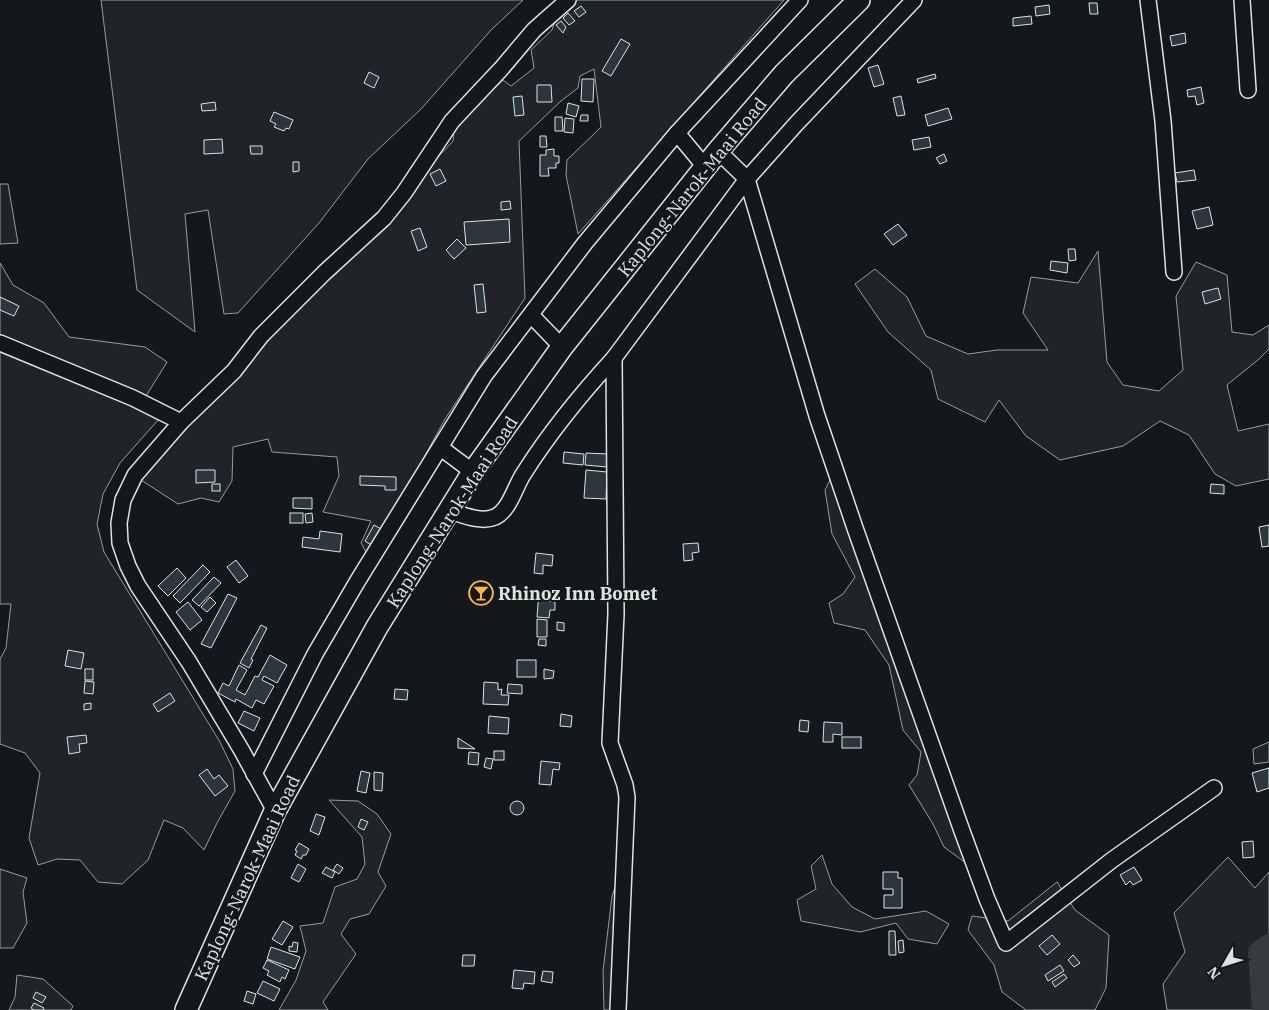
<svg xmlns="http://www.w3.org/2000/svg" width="1269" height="1010" font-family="'IBM Plex Serif',serif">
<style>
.green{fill:#202428;stroke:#939e99}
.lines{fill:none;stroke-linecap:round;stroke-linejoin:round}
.river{stroke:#363b3e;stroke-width:24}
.building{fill:#2c363c;stroke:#d8e6dc}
.minor-casing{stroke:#d8e6dc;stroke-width:18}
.highway-casing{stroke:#d8e6dc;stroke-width:24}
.minor{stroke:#14181c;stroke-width:15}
.highway{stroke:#14181c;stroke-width:21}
.labels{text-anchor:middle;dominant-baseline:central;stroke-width:4;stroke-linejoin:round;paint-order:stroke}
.street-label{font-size:18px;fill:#d8e6dc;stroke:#14181c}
.poi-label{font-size:18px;font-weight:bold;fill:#d8e6dc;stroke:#14181c;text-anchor:start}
</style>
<rect width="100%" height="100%" fill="#14181c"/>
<g class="green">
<polygon points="101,0 523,0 491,30 421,109 368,159 319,223 238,313 224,314 208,210 185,214 195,332 137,290"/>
<polygon points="577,0 784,0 578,234 566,175 567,160 601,127 594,69 580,76 578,88 561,101 519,141 525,298 445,419 375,547 366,552 361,543 371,521 323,512 339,476 337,457 272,452 268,439 233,447 232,481 219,502 201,498 178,504 141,480 181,431 231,382 309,295 453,141 454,128 503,80 511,86 534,68 531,50 552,30 555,21"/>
<polygon points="0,184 8,184 18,243 0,244"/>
<polygon points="1098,251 1107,362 1123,385 1159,391 1183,370 1176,296 1196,262 1227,275 1232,332 1253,335 1269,325 1269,349 1259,359 1227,385 1238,431 1269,424 1269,479 1236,486 1215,474 1189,435 1160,421 1123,446 1060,460 1026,436 999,400 985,422 938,399 931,370 888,332 855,284 875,269 907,297 926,336 968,354 997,350 1048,350 1023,313 1031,277 1078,283"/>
<polygon points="0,263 13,285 44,303 69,337 145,347 167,362 146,396 0,338"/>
<polygon points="0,352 84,384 159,419 120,463 103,494 97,524 104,552 220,742 233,769 235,791 217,823 204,850 183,828 164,820 148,860 122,884 98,882 80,860 57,859 38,865 29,838 40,773 25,753 0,744 0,659 6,648 11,604 0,604"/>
<polygon points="832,476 970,866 944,847 933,824 909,785 917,775 921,752 903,730 889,665 865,630 834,623 829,603 843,594 855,577 832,534 825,490"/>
<polygon points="1269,742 1269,762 1254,764 1253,749"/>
<polygon points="329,800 358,801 377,814 391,834 378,872 386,886 369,914 350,919 341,934 356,954 323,1002 328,1010 279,1010 296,980 306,951 300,926 323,923 335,887 357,879 365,864 362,837"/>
<polygon points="822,855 832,884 852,907 875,919 926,911 949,924 937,944 908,939 896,923 860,932 801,921 797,900 816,889 811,866"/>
<polygon points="1228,857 1255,888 1269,872 1269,1010 1167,1010 1163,984 1185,952 1174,913"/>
<polygon points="0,869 27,878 23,892 27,923 13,948 0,948"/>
<polygon points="621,870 615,1010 604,1010 603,971 612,896"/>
<polygon points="1057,882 1075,910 1109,935 1106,988 1095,1010 1026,1010 1002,992 994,965 968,930 972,916 1008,921"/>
<polygon points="17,975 43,979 73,1006 71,1010 9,1010 15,997"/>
</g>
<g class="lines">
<polyline class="river" points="1264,1010 1260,953 1269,946"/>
</g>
<g class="building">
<polygon points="1089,3 1097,3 1098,14 1090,14"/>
<polygon points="1049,5 1050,14 1036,16 1035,7"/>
<polygon points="581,6 586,12 579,17 574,11"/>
<polygon points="568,13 575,21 569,25 563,18"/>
<polygon points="1031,16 1032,24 1013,26 1013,18"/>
<polygon points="561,21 566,27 563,33 556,25"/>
<polygon points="1185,33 1186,43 1172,46 1170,36"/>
<polygon points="621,39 630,44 611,76 602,71"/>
<polygon points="878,65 884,84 874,87 868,68"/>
<polygon points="369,72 379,77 374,88 364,83"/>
<polygon points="935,74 936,78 918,83 917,79"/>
<polygon points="582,79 594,79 593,102 581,101"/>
<polygon points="537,85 551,85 552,102 537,102"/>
<polygon points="1201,87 1204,103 1197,105 1195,96 1188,97 1187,90"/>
<polygon points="522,96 524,115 515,116 513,97"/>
<polygon points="901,96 905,115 897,116 893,98"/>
<polygon points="215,102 216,110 202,111 201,104"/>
<polygon points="568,103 579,106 576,117 566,114"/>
<polygon points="948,108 952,119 928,126 925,115"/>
<polygon points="274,112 293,120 289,129 286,128 284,131 274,127 276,124 270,121"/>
<polygon points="581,115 588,115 588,121 580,121"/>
<polygon points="555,117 562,117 563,131 555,131"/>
<polygon points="565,118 574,119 573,133 564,132"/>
<polygon points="540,136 546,136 547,147 540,147"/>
<polygon points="929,137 931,147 914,150 912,140"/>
<polygon points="222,139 223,153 204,154 204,140"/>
<polygon points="250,146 262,146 262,154 251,154"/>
<polygon points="554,149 554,156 559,156 559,163 556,163 556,168 548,168 549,176 540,176 540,155 546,155 546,150"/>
<polygon points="944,154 947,161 940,164 936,158"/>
<polygon points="293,162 299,162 299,171 293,172"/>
<polygon points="440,169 446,181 436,186 430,174"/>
<polygon points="1194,170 1196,180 1177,182 1175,173"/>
<polygon points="510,201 511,209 501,210 501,202"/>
<polygon points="1209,207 1213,225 1197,229 1192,211"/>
<polygon points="509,219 510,242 466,245 464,222"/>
<polygon points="898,224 907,235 893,245 884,234"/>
<polygon points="420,228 427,247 418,251 411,231"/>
<polygon points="457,239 466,248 454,259 446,250"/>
<polygon points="1068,249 1075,249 1076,260 1069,261"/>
<polygon points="1051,261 1068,263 1067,273 1050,270"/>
<polygon points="483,284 486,312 477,313 474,285"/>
<polygon points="1218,288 1221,299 1205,304 1202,292"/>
<polygon points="0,297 19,306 14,316 0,310"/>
<polygon points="564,452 584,454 583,465 563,463"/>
<polygon points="586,453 608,454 607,467 585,465"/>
<polygon points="196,470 215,470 215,482 196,483"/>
<polygon points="586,470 607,472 606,499 584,498"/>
<polygon points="360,476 396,477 396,490 385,490 385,486 360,485"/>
<rect x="212" y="484" width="8" height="7"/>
<polygon points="1211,484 1224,485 1224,494 1210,493"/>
<polygon points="293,498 312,498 312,509 293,508"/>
<rect x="290" y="513" width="13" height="10"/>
<polygon points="312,513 313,522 306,523 305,514"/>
<polygon points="374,525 383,530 373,546 365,541"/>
<polygon points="1269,525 1269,546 1262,547 1259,527"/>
<polygon points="320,531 342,534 340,552 302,547 303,537 319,539"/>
<polygon points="698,543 699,552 692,553 693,560 684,561 683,544"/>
<polygon points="536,553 553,555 552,566 543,565 543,574 534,573"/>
<polygon points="236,560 248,576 239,583 227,567"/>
<polygon points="203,565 210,572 180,603 173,596"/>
<polygon points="177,568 186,578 168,596 158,586"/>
<polygon points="214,577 221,583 199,606 192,600"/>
<polygon points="539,592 550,593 549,601 555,602 555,610 550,610 549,618 537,617"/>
<polygon points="228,594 237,598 211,648 201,644"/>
<polygon points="210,597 216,603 207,612 201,607"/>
<polygon points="188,602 202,620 190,630 176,612"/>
<polygon points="537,619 547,620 547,637 537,637"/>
<polygon points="557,622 564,623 564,631 557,630"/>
<polygon points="261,625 267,628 251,659 253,660 249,668 240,663"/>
<polygon points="539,639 546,639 546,646 538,645"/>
<polygon points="68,650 84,653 81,669 65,666"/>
<polygon points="270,655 287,665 277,683 264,676 262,680 274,686 264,704 256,700 252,708 236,699 235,702 218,693 223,683 229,686 239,665 247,670 236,690 245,695 255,676 258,677"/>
<rect x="517" y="660" width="19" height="17"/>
<rect x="85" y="669" width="8" height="11"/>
<polygon points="544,669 554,671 553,678 544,679"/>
<polygon points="85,681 94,682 93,694 84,693"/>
<polygon points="484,682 498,683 498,690 502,689 501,695 509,695 508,705 483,704"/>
<polygon points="508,684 522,685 522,694 507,693"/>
<polygon points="395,689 408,690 407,700 394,699"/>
<polygon points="170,693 175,701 158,712 153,704"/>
<polygon points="91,703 91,709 84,710 84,704"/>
<polygon points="244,711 260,718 254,731 238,723"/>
<polygon points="561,714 572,716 571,727 560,726"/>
<polygon points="489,716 509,718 508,734 488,733"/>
<polygon points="800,720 809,721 808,732 799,731"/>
<polygon points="824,722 842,723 842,735 833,734 833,742 823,742"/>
<polygon points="86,735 87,743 79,744 80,752 69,754 67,737"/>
<rect x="842" y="737" width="19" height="11"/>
<polygon points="458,738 475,749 458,748"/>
<rect x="494" y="751" width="10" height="9"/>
<polygon points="469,752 479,753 478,765 468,764"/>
<polygon points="486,758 493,759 491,769 484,767"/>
<polygon points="541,761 560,763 559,770 553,769 551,785 539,784"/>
<polygon points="1269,768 1269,788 1257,792 1252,773"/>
<polygon points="207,769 214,779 219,775 228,786 215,796 199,775"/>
<polygon points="361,771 370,773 366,793 357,791"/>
<polygon points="374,772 383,773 382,791 374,790"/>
<circle cx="517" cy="808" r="7"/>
<polygon points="316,814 325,817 319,835 310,831"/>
<polygon points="361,819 368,822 364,830 358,827"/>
<polygon points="1253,841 1254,857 1243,858 1242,842"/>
<polygon points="299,843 309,849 306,855 303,855 301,859 295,855 297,851 295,850"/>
<polygon points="298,864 306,869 299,882 291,878"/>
<polygon points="337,864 343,868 339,874 333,870"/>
<polygon points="326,867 335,872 332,878 322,873"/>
<polygon points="1134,867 1142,880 1133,885 1130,881 1126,885 1120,875"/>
<polygon points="883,872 898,872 898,878 902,878 902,908 884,908 884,895 893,895 893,889 883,889"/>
<polygon points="283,921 293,927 282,945 272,939"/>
<polygon points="889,931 895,931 896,955 889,955"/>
<polygon points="1052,935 1060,944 1047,955 1039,946"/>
<polygon points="903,940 904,952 899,953 898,941"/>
<polygon points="293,942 298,943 297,952 289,951 289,946 292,947"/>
<polygon points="271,947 300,957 295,969 267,959"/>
<polygon points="463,955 475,955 474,966 462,966"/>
<polygon points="1073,955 1080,963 1074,967 1068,960"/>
<polygon points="267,960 289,970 285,979 282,977 280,982 267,975 269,971 263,968"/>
<polygon points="1060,965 1064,971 1048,981 1045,975"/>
<polygon points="514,970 535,972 534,984 524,983 523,989 512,988"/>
<polygon points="543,971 553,972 552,983 541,981"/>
<polygon points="1064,974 1067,978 1055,987 1052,982"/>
<polygon points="263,981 280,989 274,1001 257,993"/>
<polygon points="247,991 256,994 253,1004 244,1001"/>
<polygon points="36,992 46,997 42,1003 33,998"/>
<polygon points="34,1003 44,1008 43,1010 34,1010 31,1008"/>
</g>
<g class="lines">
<g class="minor-casing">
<g id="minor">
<polyline points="1148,0 1163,121 1174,272"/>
<polyline points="1242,0 1248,90"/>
<polyline points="677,133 706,168"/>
<polyline points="718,151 747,179 817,416 855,528 962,831 987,899 1006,943 1112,860 1214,788"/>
<polyline points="531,315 562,347"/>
<polyline points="0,343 133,398 181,422"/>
<polyline points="614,358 616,614 610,743 625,785 627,797 618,1010"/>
<polyline points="441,448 473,472"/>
<path d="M450,511C463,515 481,523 495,517C510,510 515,486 524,473C550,432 581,394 614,358L747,179L796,124L914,0"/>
<polyline points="254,774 315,654 357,582 484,376 585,243 677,133 800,0"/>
<polyline points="275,811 242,751 189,662 138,586 128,566 120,543 119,523 123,500 135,475 181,422 234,371 261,336 324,273 384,218 404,193 452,121 501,69 534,30 568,0"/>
</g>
</g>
<g class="highway-casing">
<polyline id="highway" points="186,1010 275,811 377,627 473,472 562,347 718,151 784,74 859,0"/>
</g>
<use href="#minor" class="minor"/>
<use href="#highway" class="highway"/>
</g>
<defs>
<g id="bar-ring" transform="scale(1.25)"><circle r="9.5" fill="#14181c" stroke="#ffb74d" stroke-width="1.5"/><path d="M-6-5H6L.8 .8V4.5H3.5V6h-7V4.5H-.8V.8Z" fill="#ffb74d"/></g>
</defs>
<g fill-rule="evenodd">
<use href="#bar-ring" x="481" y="593"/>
</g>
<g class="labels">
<g class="street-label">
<text transform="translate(692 187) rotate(-51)">Kaplong-Narok-Maai Road</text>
<text transform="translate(452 512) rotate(-57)">Kaplong-Narok-Maai Road</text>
<text transform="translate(247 878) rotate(-65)">Kaplong-Narok-Maai Road</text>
</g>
<g class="poi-label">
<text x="498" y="593">Rhinoz Inn Bomet</text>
</g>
</g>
<g transform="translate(1224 965) rotate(231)" stroke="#14181c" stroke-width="4" paint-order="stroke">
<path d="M0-4L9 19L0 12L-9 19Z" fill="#d8e6dc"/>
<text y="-8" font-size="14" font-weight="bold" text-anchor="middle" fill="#d8e6dc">N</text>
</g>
</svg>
